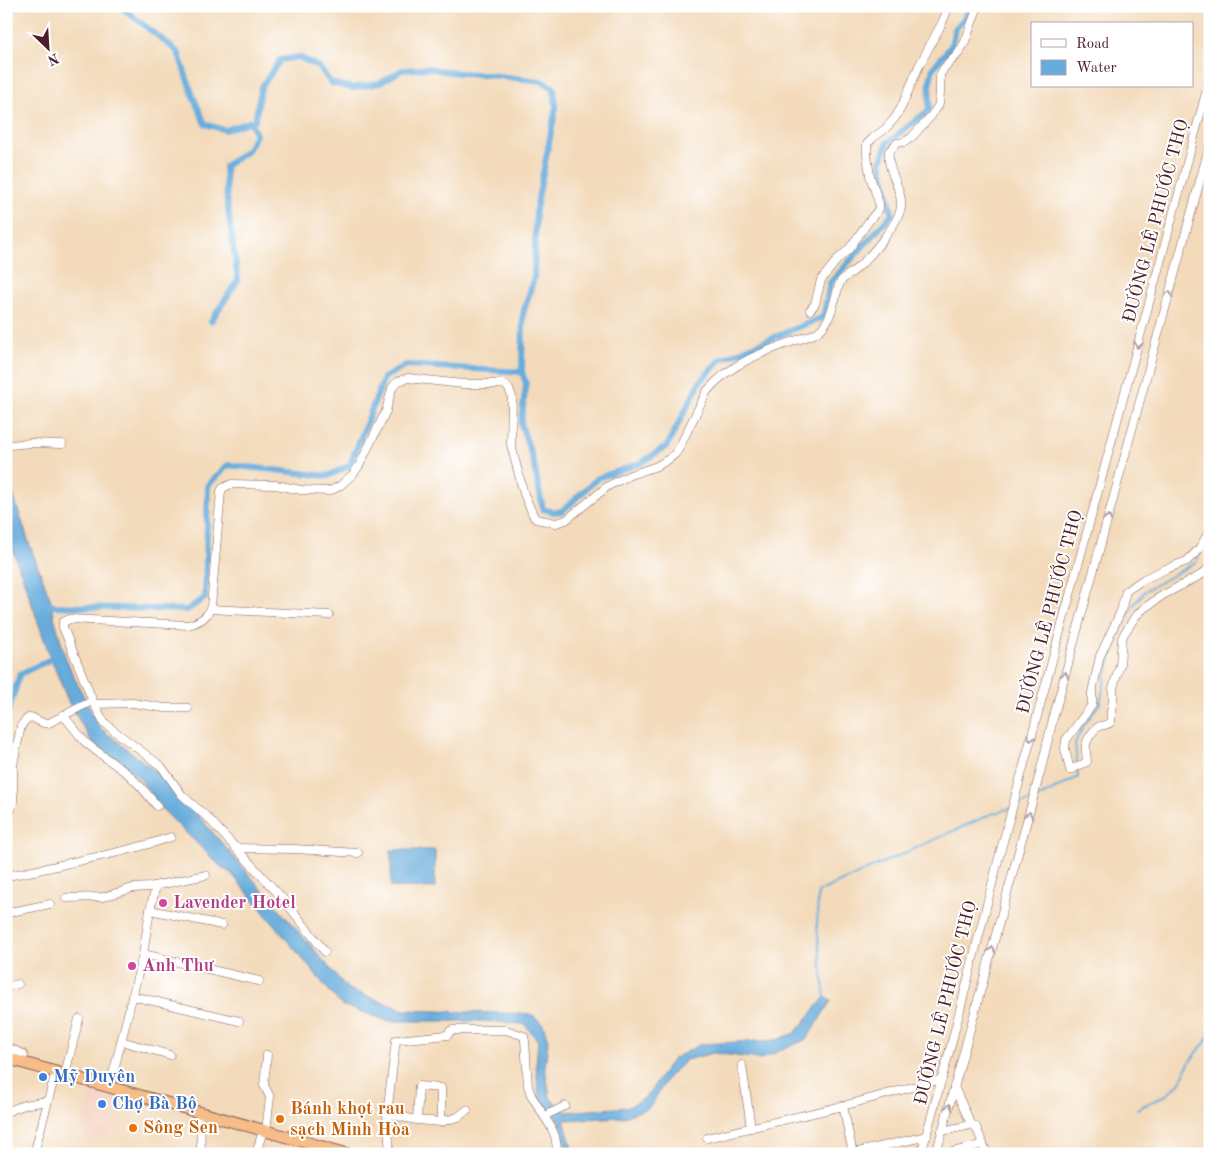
<svg xmlns="http://www.w3.org/2000/svg" width="1216" height="1160" font-family="'Old Standard TT',serif">
<style>
.built{fill:#f5d3c1}
.water{fill:#66acdc;stroke:#586684}
.lines{fill:none;stroke-linecap:round;stroke-linejoin:round}
.stream{stroke:#66acdc;stroke-width:2}
.canal{stroke:#66acdc;stroke-width:6}
.minor-casing{stroke:#85605d;stroke-width:9}
.highway-casing{stroke:#85605d;stroke-width:13}
.minor{stroke:#fff;stroke-width:8}
.highway{stroke:#f7bd88;stroke-width:11}
.oneway{stroke:#ae9aa0}
.hotel-dot{fill:#d1479c;stroke:#fff;stroke-width:2}
.shop-dot{fill:#3f7fe0;stroke:#fff;stroke-width:2}
.food-dot{fill:#e8710a;stroke:#fff;stroke-width:2}
.labels{text-anchor:middle;dominant-baseline:central;stroke-width:4;stroke-linejoin:round;paint-order:stroke}
.street-label{font-size:18px;fill:#4a1f2b;stroke:#fff}
.hotel-label{font-size:18px;font-weight:bold;fill:#b23c85;stroke:#fff;text-anchor:start}
.shop-label{font-size:18px;font-weight:bold;fill:#366cbe;stroke:#fff;text-anchor:start}
.food-label{font-size:18px;font-weight:bold;fill:#c56008;stroke:#fff;text-anchor:start}
</style>
<rect width="100%" height="100%" fill="#fff"/>
<filter id="ink" filterUnits="userSpaceOnUse"><feTurbulence type="fractalNoise" baseFrequency=".02" numOctaves="2"/><feDisplacementMap in="SourceGraphic" scale="10" xChannelSelector="R" yChannelSelector="G"/><feConvolveMatrix kernelMatrix="1 2 1 2 8 2 1 2 1" color-interpolation-filters="sRGB"/></filter>
<filter id="wash" filterUnits="userSpaceOnUse"><feTurbulence type="fractalNoise" baseFrequency=".0096" numOctaves="4" result="noise"/><feDisplacementMap in="SourceGraphic" scale="20" xChannelSelector="R" yChannelSelector="G"/><feGaussianBlur stdDeviation="1.12" result="paint"/><feColorMatrix in="noise" values="0 0 0 0 0 0 0 0 0 0 0 0 0 0 0 0 0 1.4 0 .05"/><feComposite in="paint" operator="in"/></filter>
<g filter="url(#wash)">
<rect width="100%" height="100%" fill="#f3daba"/>
<polygon class="built" points="94,1084 119,1090 114,1117 119,1121 117,1133 86,1142 82,1127"/>
<g class="water">
<polygon points="6,473 29,543 53,606 54,617 65,656 72,673 99,727 169,782 348,989 404,1010 530,1014 543,1024 548,1041 545,1067 550,1098 566,1112 628,1107 645,1098 673,1059 701,1044 776,1040 795,1033 825,997 831,1001 807,1039 761,1059 713,1053 686,1060 668,1077 650,1107 624,1117 564,1120 571,1145 572,1154 566,1154 565,1143 559,1120 540,1107 536,1065 538,1041 524,1024 483,1021 389,1021 341,1005 231,873 221,867 164,811 139,778 92,742 69,703 51,659 6,530"/>
<polygon points="391,850 435,850 435,888 391,887"/>
</g>
<g class="lines">
<g class="stream">
<polyline points="1077,764 1075,743 1084,725 1100,703 1106,675 1117,636 1132,607 1145,591 1196,562 1201,552"/>
<polyline points="1036,799 1078,777 1077,769"/>
<polyline points="1015,806 1029,801"/>
<polyline points="825,997 817,927 818,892 989,815 1011,808"/>
<polyline points="1137,1109 1168,1094 1180,1082 1190,1061 1207,1040 1210,1031"/>
</g>
<g class="canal">
<polyline points="120,6 178,52 193,96 205,124 225,130 255,120 261,88 280,60 299,57 319,67 331,83 352,88 380,83 402,70 429,68 449,72 489,75 541,81 554,88 556,107 536,209 534,278 523,314 522,372 526,384 521,424 533,460 543,509 553,512 562,511 598,478 641,463 667,446 700,382 720,360 823,317 830,283 892,214 881,163 887,143 929,110 930,81 933,68 951,46 955,29 966,16 969,6"/>
<polyline points="211,321 238,280 227,202 225,166 247,151 256,135 250,121"/>
<polyline points="53,606 187,610 205,598 208,485 228,465 328,476 350,465 384,378 406,365 522,372"/>
<polyline points="6,718 20,674 51,659"/>
</g>
</g>
</g>
<g filter="url(#ink)">
<g class="lines">
<g class="minor-casing">
<g id="minor">
<polyline points="810,310 815,304 821,280 838,259 849,249 869,221 879,209 879,203 870,176 867,155 867,144 873,138 885,129 895,118 901,108 919,66 942,23 949,6"/>
<polyline points="10,445 31,443 62,444"/>
<path d="M1210,530L1199,549L1187,561L1166,569L1144,579L1126,591L1121,611L1100,656L1092,692V705L1066,740L1065,749L1070,770L1087,762C1087,757 1085,751 1086,745C1087,739 1094,728 1100,726C1106,724 1107,726 1111,722V710L1113,701V688L1120,665L1122,638L1124,634L1135,617L1143,609L1163,595L1201,575L1207,570L1210,565"/>
<polyline points="210,609 329,615"/>
<polyline points="94,704 133,703 165,708 188,708"/>
<polyline points="63,715 85,742 95,750 128,774 142,788 157,806"/>
<path d="M6,825L13,803V765L21,726C24,722 26,718 31,717L43,723H49L92,701"/>
<polyline points="236,848 295,849 358,853"/>
<path d="M6,876C32,872 57,866 82,860C112,854 142,847 171,837"/>
<polyline points="66,898 103,897 133,888 149,887 206,875"/>
<polyline points="150,910 222,925"/>
<polyline points="6,913 50,904"/>
<path d="M325,952L285,901L208,818L182,795L161,766L113,730L104,722L94,704L63,627V622L70,619L188,625C199,622 207,618 211,607L221,491L223,488L231,484L276,485L301,490L329,491L334,489L341,485L354,473L359,466L386,411L392,388L395,384L399,381L408,378L463,384H502L506,385L510,391L512,397L511,445L524,494L534,517L536,519L556,523L566,520L608,486L630,475L657,466L669,459L675,454L678,450L707,391C735,358 776,348 814,334C829,327 833,306 837,292C838,288 839,284 841,281C845,276 852,273 856,269C869,258 899,223 901,207C903,188 886,171 889,151L897,143L904,142L911,138L931,116L938,106L939,103L940,93V75L944,68L958,54L965,42L978,6"/>
<polyline points="143,954 259,981"/>
<polyline points="6,987 18,984"/>
<polyline points="132,996 239,1021"/>
<polyline points="121,1041 170,1055"/>
<polyline points="6,1047 23,1054 24,1056 20,1061"/>
<polyline points="742,1065 751,1128"/>
<polyline points="65,1074 79,1019"/>
<polyline points="110,1086 143,954 150,910 156,886"/>
<polyline points="6,1112 24,1105 47,1101"/>
<polyline points="200,1112 201,1154"/>
<polyline points="387,1114 396,1040 448,1035 450,1031 452,1030 506,1030 524,1036 525,1041 528,1086 531,1095 551,1127 555,1136 558,1154"/>
<polyline points="544,1116 565,1106"/>
<polyline points="441,1122 458,1117 467,1110"/>
<polyline points="971,1124 976,1127 983,1144"/>
<polyline points="266,1131 270,1097 264,1085 267,1055"/>
<polyline points="942,1131 966,1126 971,1124 954,1087"/>
<polyline points="707,1138 843,1106"/>
<polyline points="34,1154 56,1071"/>
<polyline points="256,1154 263,1130"/>
<polyline points="390,1154 387,1114 417,1120 441,1122 441,1088 419,1086 417,1120"/>
<polyline points="849,1154 927,1136"/>
<polyline points="853,1154 843,1106 942,1079"/>
<polyline points="921,1154 950,1049 1000,853 1210,78"/>
<polyline points="936,1154 1040,773 1053,719 1210,144"/>
<polyline points="944,1154 983,1144 987,1154"/>
</g>
</g>
<g class="highway-casing">
<polyline id="highway" points="6,1058 348,1154"/>
</g>
<use href="#minor" class="minor"/>
<use href="#highway" class="highway"/>
</g>
<defs><path id="oneway-chevron" d="M-2-3.5L2.5 0L-2 3.5" fill="none" stroke-width="1.6" stroke-linecap="round" stroke-linejoin="round" transform="scale(1.25)"/></defs>
<g class="oneway">
<use href="#oneway-chevron" transform="translate(1169 294) rotate(-75)"/>
<use href="#oneway-chevron" transform="translate(1138 345) rotate(105)"/>
<use href="#oneway-chevron" transform="translate(1108 518) rotate(-75)"/>
<use href="#oneway-chevron" transform="translate(1065 675) rotate(-75)"/>
<use href="#oneway-chevron" transform="translate(1031 738) rotate(105)"/>
<use href="#oneway-chevron" transform="translate(1029 815) rotate(-75)"/>
<use href="#oneway-chevron" transform="translate(992 950) rotate(-75)"/>
<use href="#oneway-chevron" transform="translate(949 1107) rotate(-74)"/>
</g>
</g>
<g class="hotel-dot">
<circle cx="163" cy="903" r="5"/>
<circle cx="132" cy="966" r="5"/>
</g>
<g class="shop-dot">
<circle cx="43" cy="1077" r="5"/>
<circle cx="102" cy="1104" r="5"/>
</g>
<g class="food-dot">
<circle cx="280" cy="1119" r="5"/>
<circle cx="133" cy="1128" r="5"/>
</g>
<g class="labels">
<g class="street-label">
<text transform="translate(1156 221) rotate(-75)">ĐƯỜNG LÊ PHƯỚC THỌ</text>
<text transform="translate(1050 612) rotate(-75)">ĐƯỜNG LÊ PHƯỚC THỌ</text>
<text transform="translate(946 1003) rotate(-76)">ĐƯỜNG LÊ PHƯỚC THỌ</text>
</g>
<g class="hotel-label">
<text x="173" y="903">Lavender Hotel</text>
<text x="142" y="966">Anh Thư</text>
</g>
<g class="shop-label">
<text x="53" y="1077">Mỹ Duyên</text>
<text x="112" y="1104">Chợ Bà Bộ</text>
</g>
<g class="food-label">
<text x="290" y="1109">Bánh khọt rau<tspan x="290" dy="21">sạch Minh Hòa</tspan></text>
<text x="143" y="1128">Sông Sen</text>
</g>
</g>
<rect width="1216" height="1160" fill="none" stroke="#fff" stroke-width="25"/>
<rect x="1031" y="22" width="162" height="65" fill="#ffffff" stroke="#b7a5aa"/>
<rect x="1041" y="39" width="25" height="8" fill="#ffffff" stroke="#b7a5aa"/>
<text x="1076" y="48" font-size="15" fill="#4a1f2b">Road</text>
<rect x="1041" y="60" width="25" height="15" fill="#66acdc" stroke="#b7a5aa"/>
<text x="1076" y="72" font-size="15" fill="#4a1f2b">Water</text>
<g transform="translate(48 48) rotate(155)" stroke="#ffffff" stroke-width="4" paint-order="stroke">
<path d="M0-4L9 19L0 12L-9 19Z" fill="#4a1f2b"/>
<text y="-8" font-size="14" font-weight="bold" text-anchor="middle" fill="#4a1f2b">N</text>
</g>
</svg>
